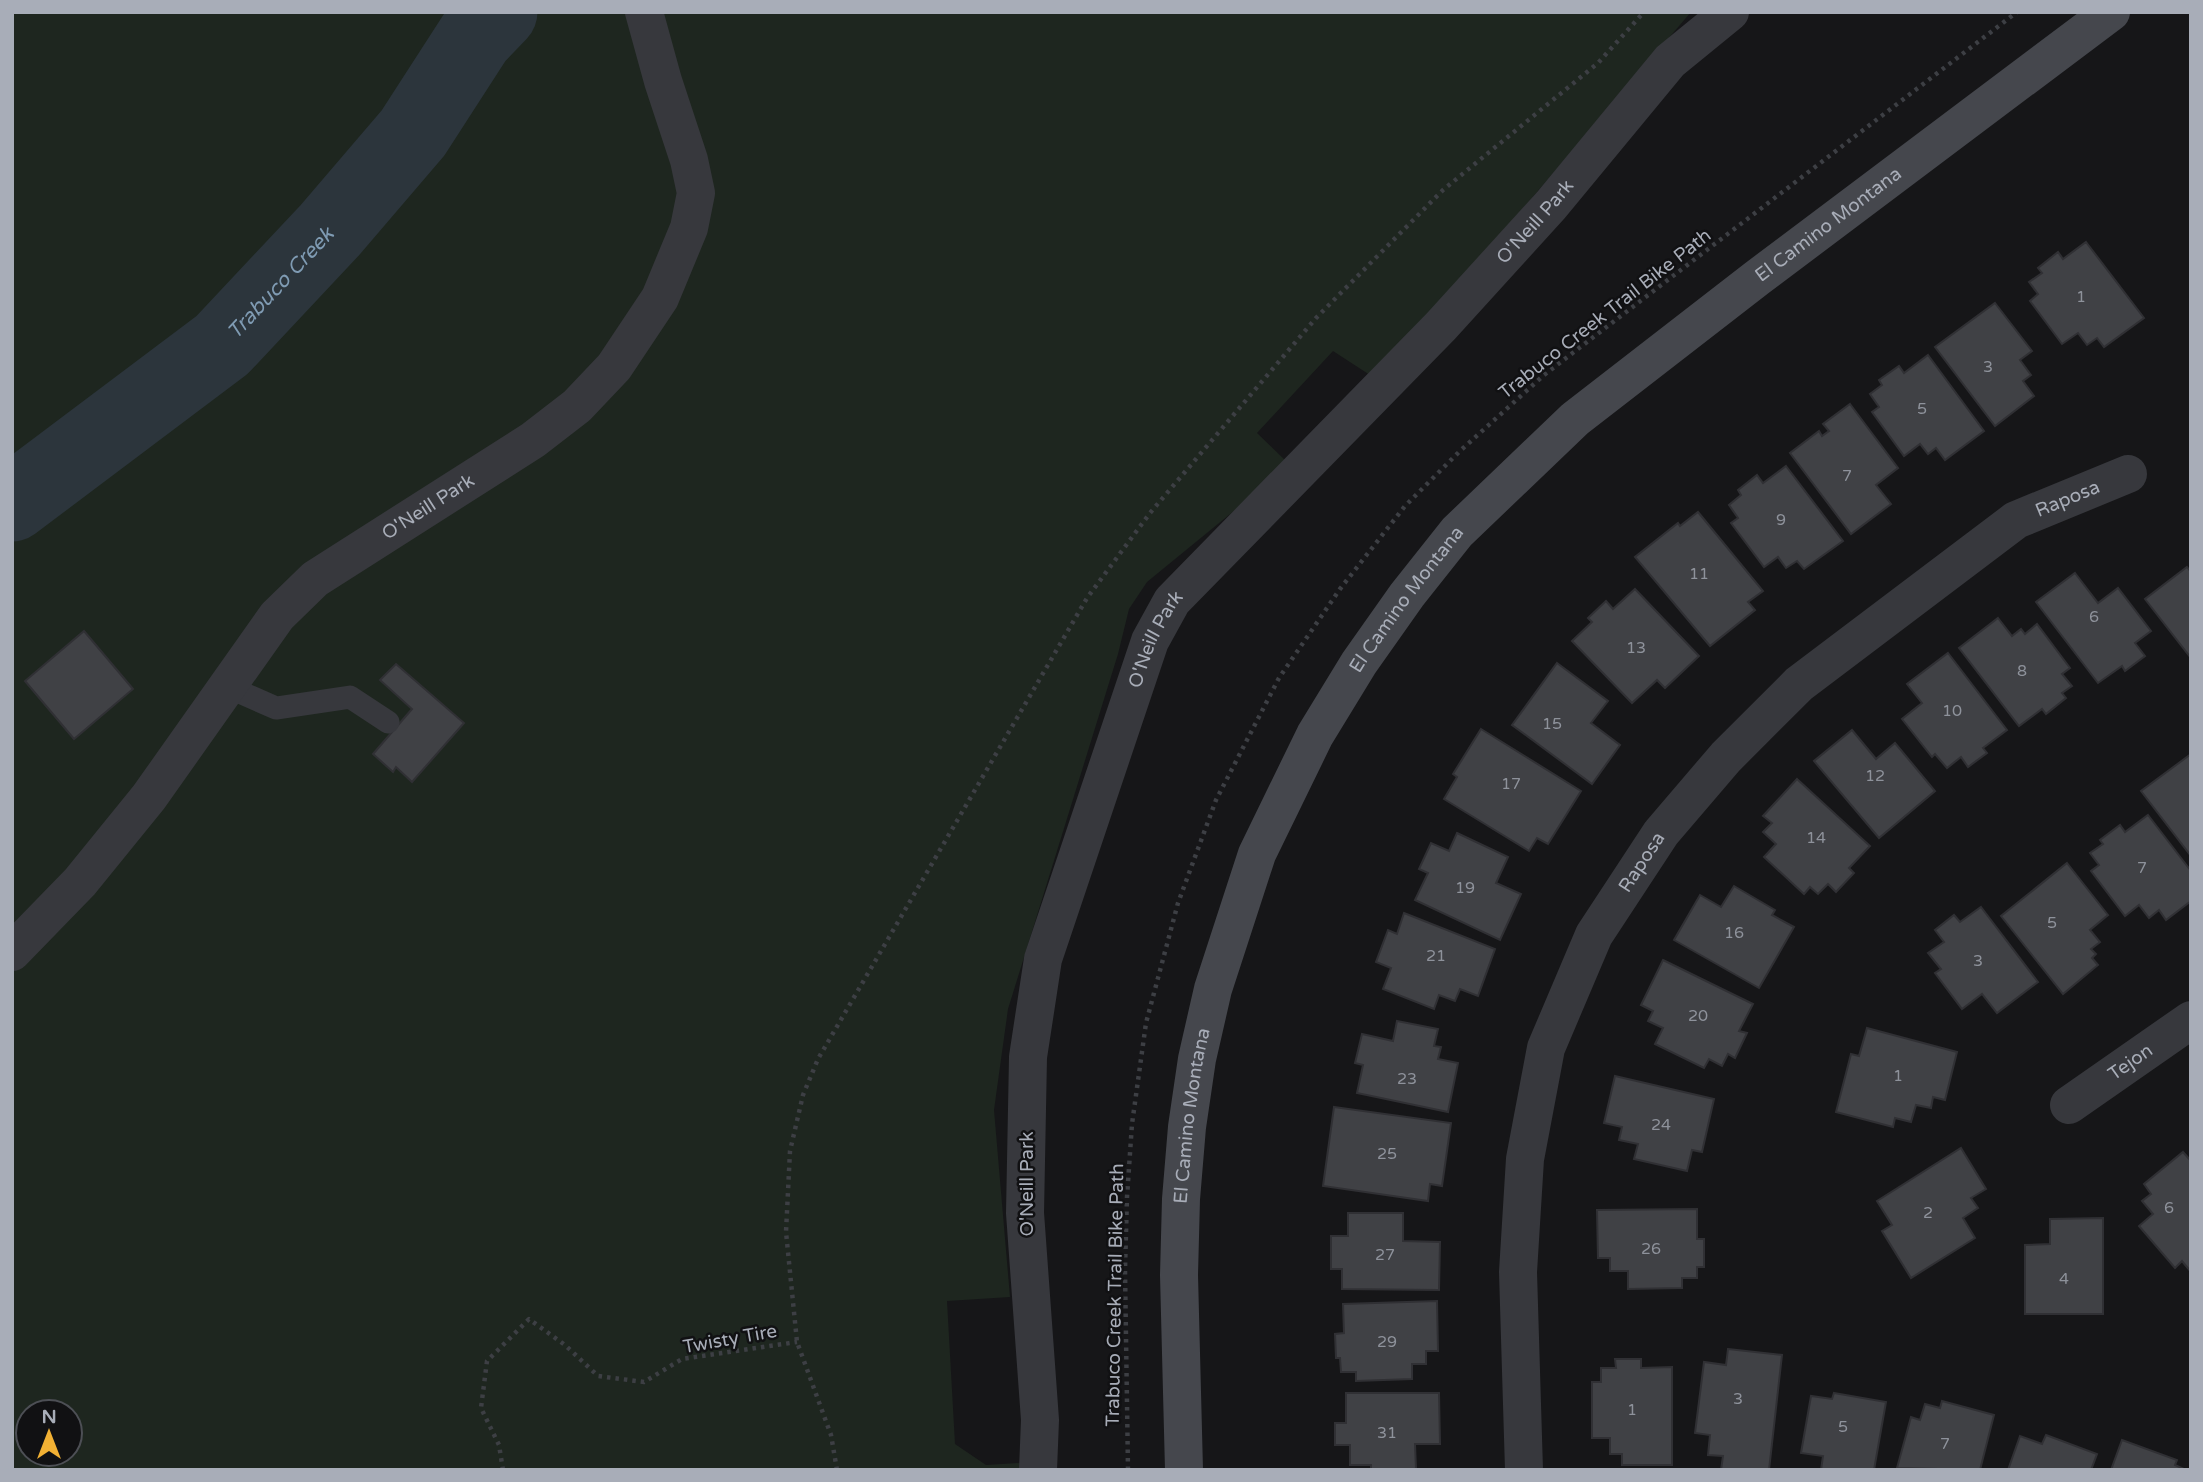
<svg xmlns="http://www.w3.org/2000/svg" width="2203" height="1482" font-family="'Varela Round',sans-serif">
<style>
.green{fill:#1e261f;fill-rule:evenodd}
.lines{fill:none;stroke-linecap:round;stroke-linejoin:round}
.river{stroke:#2c353c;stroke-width:77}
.building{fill:#404145;stroke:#303034;stroke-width:2}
.path{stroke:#3d3f44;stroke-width:4.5;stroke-dasharray:3.5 5;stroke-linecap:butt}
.lane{stroke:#37383d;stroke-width:23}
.street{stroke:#37383d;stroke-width:38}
.secondary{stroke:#45474d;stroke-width:38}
.labels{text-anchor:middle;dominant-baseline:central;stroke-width:5;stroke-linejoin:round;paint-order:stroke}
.number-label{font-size:16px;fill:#8e929b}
.street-label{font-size:19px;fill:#a8adb8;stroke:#111113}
.water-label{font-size:21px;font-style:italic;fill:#7f9bb3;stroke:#111113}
</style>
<rect width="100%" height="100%" fill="#161618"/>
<path class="green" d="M12,12H1691L1507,227L1373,377L1333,351L1257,433L1290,465L1147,582L1129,609L1118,654L1008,1009L994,1110L1010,1297L947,1301L955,1444L986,1465L1020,1463L1019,1470H12ZM28,1412H70V1454H28Z"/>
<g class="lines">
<path class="river" id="s1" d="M12,503L222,345L330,230L413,133L475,37L499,12"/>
</g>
<g class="building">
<polygon points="2086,242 2144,318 2104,347 2097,338 2087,345 2078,333 2062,344 2030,301 2038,294 2029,282 2042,273 2038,268 2058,252 2063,259"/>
<polygon points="1995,303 2032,351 2020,360 2031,375 2023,381 2034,396 1995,426 1935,347"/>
<polygon points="1928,355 1984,431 1945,460 1936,448 1928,454 1920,444 1904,456 1872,412 1879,407 1870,394 1882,385 1879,380 1899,366 1904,373"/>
<polygon points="1850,404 1898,468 1876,485 1891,504 1851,534 1790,453 1819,431 1822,436 1829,431 1823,424"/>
<polygon points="1786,466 1843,541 1804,569 1797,561 1786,568 1778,557 1764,567 1731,523 1738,518 1729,505 1741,495 1738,490 1757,475 1763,483"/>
<polygon points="1698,512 1763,591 1748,602 1755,610 1710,646 1635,557 1678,523 1680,526"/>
<polygon points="2187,567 2191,572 2191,658 2145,599"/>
<polygon points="2075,573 2098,603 2118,588 2151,631 2135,643 2145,656 2125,671 2122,666 2098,683 2036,602"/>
<polygon points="1635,589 1699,656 1665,688 1657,680 1632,703 1572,641 1592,622 1588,618 1606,601 1613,609"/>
<polygon points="1998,618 2012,636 2021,629 2025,634 2037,624 2070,668 2062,674 2072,686 2062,693 2066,698 2046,714 2042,709 2019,726 1959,648"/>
<polygon points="84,631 133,689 74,739 25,681"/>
<polygon points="1948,653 2007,730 1983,748 1987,753 1968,767 1961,757 1947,768 1935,754 1932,757 1902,719 1922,703 1907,684"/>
<polygon points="1557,663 1608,701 1591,723 1620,745 1592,784 1512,725"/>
<polygon points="396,664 464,723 412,782 396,767 393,772 373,754 412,709 380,680"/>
<polygon points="1481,729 1581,791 1548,844 1537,838 1529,851 1444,799 1457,777 1453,774"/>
<polygon points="1852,730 1876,759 1895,743 1935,791 1879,838 1814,761"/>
<polygon points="2191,754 2191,856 2141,791"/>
<polygon points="1797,779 1870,846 1849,868 1854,873 1836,892 1828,884 1818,894 1810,887 1804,894 1764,857 1776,844 1763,832 1772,823 1763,816"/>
<polygon points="2148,815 2191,871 2191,901 2166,920 2159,910 2149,918 2139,905 2125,916 2091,871 2099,865 2090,853 2103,844 2100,840 2120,825 2125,832"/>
<polygon points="1457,833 1508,857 1496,883 1521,894 1500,940 1415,900 1428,873 1419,869 1431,843 1449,851"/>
<polygon points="2067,863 2108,915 2090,930 2100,942 2091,949 2096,954 2092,958 2098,965 2063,994 2001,916"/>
<polygon points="1734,886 1775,910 1772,915 1794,927 1759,988 1674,940 1700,895 1721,907"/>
<polygon points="1981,907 2038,982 1997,1013 1982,994 1962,1009 1935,973 1941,969 1928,953 1944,942 1935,930 1954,915 1960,922"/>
<polygon points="1404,913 1495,949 1478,996 1460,989 1455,1001 1439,995 1434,1009 1383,989 1391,968 1376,962 1388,930 1397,934"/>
<polygon points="1663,960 1753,1004 1739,1031 1747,1033 1735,1058 1728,1054 1722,1066 1709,1059 1704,1068 1655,1044 1663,1028 1648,1021 1653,1011 1641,1005"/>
<polygon points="1397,1021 1438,1029 1434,1046 1441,1047 1438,1059 1458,1063 1448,1112 1357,1093 1363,1065 1355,1063 1362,1034 1393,1041"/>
<polygon points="1867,1028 1957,1052 1945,1100 1933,1097 1931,1108 1916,1105 1911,1122 1895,1118 1893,1127 1836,1112 1851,1054 1859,1056"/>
<polygon points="1615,1076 1714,1099 1702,1152 1692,1150 1687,1171 1634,1159 1638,1144 1619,1140 1622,1127 1604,1123"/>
<polygon points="1334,1107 1451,1123 1442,1186 1430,1184 1428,1201 1323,1186"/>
<polygon points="1961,1148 1986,1189 1971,1198 1978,1208 1963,1218 1975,1238 1911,1278 1882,1231 1892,1225 1877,1201"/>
<polygon points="2183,1152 2191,1161 2191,1272 2182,1261 2175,1268 2139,1226 2153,1214 2142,1201 2151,1194 2144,1184"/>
<polygon points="1697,1209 1697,1239 1704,1239 1704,1267 1697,1267 1697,1278 1682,1278 1682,1288 1628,1289 1628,1271 1610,1271 1610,1258 1598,1258 1597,1210"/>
<polygon points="1348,1213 1403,1213 1403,1241 1440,1242 1439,1290 1342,1289 1342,1269 1331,1269 1331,1236 1348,1236"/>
<polygon points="2103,1218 2103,1314 2025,1314 2025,1245 2050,1244 2050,1219"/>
<polygon points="1437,1301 1438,1351 1426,1351 1426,1364 1412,1364 1412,1379 1356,1381 1356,1372 1341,1372 1340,1358 1336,1358 1335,1334 1344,1333 1343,1304"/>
<polygon points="1728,1349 1782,1355 1769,1470 1721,1470 1723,1456 1708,1455 1710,1435 1695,1433 1704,1362 1726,1365"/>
<polygon points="1615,1359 1641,1359 1641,1368 1672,1367 1672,1465 1622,1465 1622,1454 1610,1454 1610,1438 1592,1438 1592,1382 1601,1382 1601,1368 1616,1368"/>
<polygon points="1346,1393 1439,1393 1440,1444 1415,1444 1416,1469 1371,1469 1371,1465 1350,1465 1350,1445 1335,1445 1335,1423 1346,1423"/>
<polygon points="1834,1393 1886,1402 1874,1470 1821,1470 1823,1456 1801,1453 1811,1396 1832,1399"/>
<polygon points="1942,1401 1994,1415 1980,1470 1897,1468 1911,1417 1920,1420 1925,1404 1940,1408"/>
<polygon points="2046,1435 2097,1454 2091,1470 2008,1470 2020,1436 2042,1444"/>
<polygon points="2122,1440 2177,1460 2175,1465 2186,1470 2111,1470"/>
</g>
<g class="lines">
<g class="path">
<polyline points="503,1470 499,1445 481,1408 487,1361 529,1319 565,1345 598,1376 644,1382 682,1359 797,1342"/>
<polyline points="837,1470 831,1435 797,1342 786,1232 790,1151 803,1095 818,1059 1087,598 1150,513 1316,318 1443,190 1598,63 1644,12"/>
<polyline points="1128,1470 1125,1270 1127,1197 1132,1124 1146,1023 1178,903 1216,800 1279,678 1340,589 1405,506 1460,451 1544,375 2017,12"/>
</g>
<polyline class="lane" points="226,686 276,708 350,697 388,722"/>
<g class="street">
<path id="s2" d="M12,952L80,882L149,797L277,616L315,579L533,440L577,406L614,367L660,298L689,228L696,193L689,160L663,81L644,12"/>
<path id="s3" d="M2069,1105L2191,1020"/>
<path id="s4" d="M1038,1470L1040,1420L1025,1213L1028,1057L1043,959L1150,641L1172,601L1441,326L1551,205L1670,61L1730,12"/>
<path id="s5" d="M1524,1470L1518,1272L1525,1159L1546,1048L1594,935L1661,833L1726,757L1799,684L2016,520L2128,474"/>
</g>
<path class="secondary" id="s6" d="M1184,1470L1179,1275L1181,1199L1187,1127L1197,1059L1213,989L1257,854L1315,735L1359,663L1407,595L1457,532L1575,419L1757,278L2111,12"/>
</g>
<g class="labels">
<g class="number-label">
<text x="2081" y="297">1</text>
<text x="1988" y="367">3</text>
<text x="1922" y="409">5</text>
<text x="1847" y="476">7</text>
<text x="1781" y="520">9</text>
<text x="1699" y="574">11</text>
<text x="2094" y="617">6</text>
<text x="1636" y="648">13</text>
<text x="2022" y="671">8</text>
<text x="1952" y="711">10</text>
<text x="1552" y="724">15</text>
<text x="1875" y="776">12</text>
<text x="1511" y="784">17</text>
<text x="1816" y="838">14</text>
<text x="2142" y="868">7</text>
<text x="1465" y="888">19</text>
<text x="2052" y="923">5</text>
<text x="1734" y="933">16</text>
<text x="1436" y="956">21</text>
<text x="1978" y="961">3</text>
<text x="1698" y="1016">20</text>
<text x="1898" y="1076">1</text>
<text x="1407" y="1079">23</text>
<text x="1661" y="1125">24</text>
<text x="1387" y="1154">25</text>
<text x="2169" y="1208">6</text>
<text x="1928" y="1213">2</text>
<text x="1651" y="1249">26</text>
<text x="1385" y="1255">27</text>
<text x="2064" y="1279">4</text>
<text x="1387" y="1342">29</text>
<text x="1738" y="1399">3</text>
<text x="1632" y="1410">1</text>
<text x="1843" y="1427">5</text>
<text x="1387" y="1433">31</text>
<text x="1945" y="1444">7</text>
</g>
<g class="street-label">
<text stroke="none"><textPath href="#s4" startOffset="1419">O'Neill Park</textPath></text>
<text stroke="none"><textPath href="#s6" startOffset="1489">El Camino Montana</textPath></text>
<text transform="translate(1605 314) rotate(-38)">Trabuco Creek Trail Bike Path</text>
<text stroke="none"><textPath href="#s5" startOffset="1200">Raposa</textPath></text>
<text stroke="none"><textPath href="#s2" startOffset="616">O'Neill Park</textPath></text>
<text stroke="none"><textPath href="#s6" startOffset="922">El Camino Montana</textPath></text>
<text stroke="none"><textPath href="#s4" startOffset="852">O'Neill Park</textPath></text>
<text stroke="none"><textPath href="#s5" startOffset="634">Raposa</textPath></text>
<text stroke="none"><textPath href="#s3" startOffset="75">Tejon</textPath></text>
<text stroke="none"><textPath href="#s6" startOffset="355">El Camino Montana</textPath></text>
<text transform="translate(1027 1184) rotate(-90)">O'Neill Park</text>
<text transform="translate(1115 1295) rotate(-89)">Trabuco Creek Trail Bike Path</text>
<text transform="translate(730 1339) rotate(-10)">Twisty Tire</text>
</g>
<g class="water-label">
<text stroke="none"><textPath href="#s1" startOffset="348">Trabuco Creek</textPath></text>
</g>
</g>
<rect width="2203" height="1482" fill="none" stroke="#a8adb8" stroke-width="28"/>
<g transform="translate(49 1433)"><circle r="33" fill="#111113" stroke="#4d4f55" stroke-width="2"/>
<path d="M0-5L12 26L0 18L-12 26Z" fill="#f2b134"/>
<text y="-10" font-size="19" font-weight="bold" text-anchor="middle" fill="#a8adb8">N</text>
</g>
</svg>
